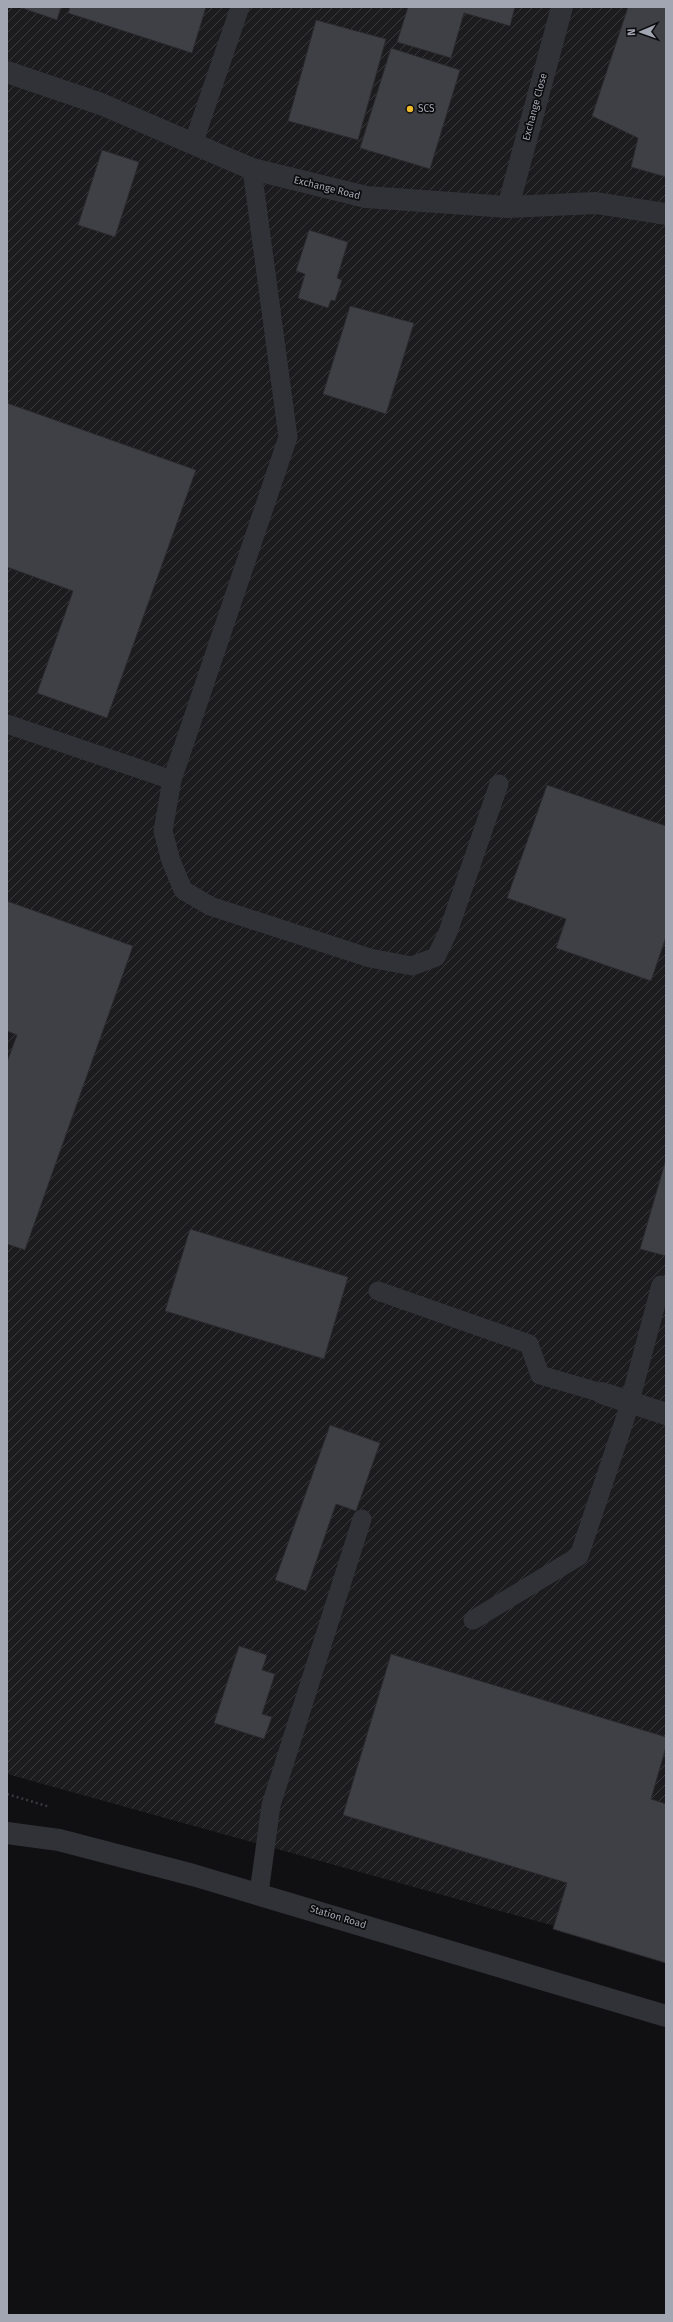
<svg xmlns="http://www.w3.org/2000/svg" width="673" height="2322" font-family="'Fira Sans',sans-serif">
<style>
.industrial{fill:url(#industrial-furrows)}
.building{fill:#3f4045;stroke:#2b2a2e}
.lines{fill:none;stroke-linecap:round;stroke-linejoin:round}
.path{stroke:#37393d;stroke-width:2.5;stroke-dasharray:2 3;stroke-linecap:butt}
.service{stroke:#313237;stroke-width:19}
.minor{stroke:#313237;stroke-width:22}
.tertiary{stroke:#313237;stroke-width:22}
.poi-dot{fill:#edba2d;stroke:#0b0b0d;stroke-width:1.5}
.labels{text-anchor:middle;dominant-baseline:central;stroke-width:3.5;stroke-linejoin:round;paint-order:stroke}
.street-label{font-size:10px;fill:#a2a6b2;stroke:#0b0b0d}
.poi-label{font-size:10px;fill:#a2a6b2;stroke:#0b0b0d;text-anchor:start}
</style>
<defs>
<pattern id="industrial-furrows" width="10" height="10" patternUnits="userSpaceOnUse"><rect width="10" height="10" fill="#1c1c1f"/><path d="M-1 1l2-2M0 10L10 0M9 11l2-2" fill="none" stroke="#3a3a3d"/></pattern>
</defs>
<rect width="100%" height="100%" fill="#101012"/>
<polygon class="industrial" points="7,7 666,7 666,1957 7,1774"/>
<g class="building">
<polygon points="19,7 61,7 57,20"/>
<polygon points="70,7 206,7 192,53 68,13"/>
<polygon points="408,7 515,7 510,26 464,13 451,58 397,42"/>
<polygon points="628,7 666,7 666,177 631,167 638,138 592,116"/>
<polygon points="316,20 386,39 358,140 288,121"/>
<polygon points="391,48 460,70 430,169 360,148"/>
<polygon points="102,150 139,162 115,237 78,225"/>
<polygon points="309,230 348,242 337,278 342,280 335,301 331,300 328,308 298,298 305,274 296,271"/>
<polygon points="350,306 414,323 386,414 323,394"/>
<polygon points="7,403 196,470 107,718 37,693 73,591 7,567"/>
<polygon points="547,785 666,826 666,937 651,981 556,948 566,919 507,898"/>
<polygon points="7,901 133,946 25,1250 7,1244 7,1062 17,1035 7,1031"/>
<polygon points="666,1159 666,1256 640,1249"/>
<polygon points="190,1229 348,1277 324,1359 165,1311"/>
<polygon points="330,1425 380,1443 356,1511 336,1504 306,1591 275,1580"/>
<polygon points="239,1646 267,1655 262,1670 275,1674 262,1714 272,1717 264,1739 214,1723"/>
<polygon points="391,1654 666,1737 666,1747 651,1799 666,1804 666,1963 553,1929 567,1883 343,1815"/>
</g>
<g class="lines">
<polyline class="path" points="7,1794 50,1807"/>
<g class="service">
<polyline points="193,144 240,7"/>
<polyline points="252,169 288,437 172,780 163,831 171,861 183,890 210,906 370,958 412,966 436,957 448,932 499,784"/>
<polyline points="7,724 172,780"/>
<polyline points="378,1291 529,1344 540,1375 602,1393"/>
<polyline points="473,1620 579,1556 626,1416 661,1285"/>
<polyline points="259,1893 271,1805 362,1519"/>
</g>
<g class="minor">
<polyline points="7,72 101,104 252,169 366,197 508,207 596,203 666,214"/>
<polyline points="508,207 562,7"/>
<polyline points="602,1393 666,1414"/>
</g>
<polyline class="tertiary" points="7,1833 59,1840 193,1875 666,2016"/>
</g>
<circle class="poi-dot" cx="410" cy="109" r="4"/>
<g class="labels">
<g class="street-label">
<text transform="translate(535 107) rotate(-75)">Exchange Close</text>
<text transform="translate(327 188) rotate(14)">Exchange Road</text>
<text transform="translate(338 1917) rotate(17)">Station Road</text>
</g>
<g class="poi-label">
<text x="418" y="109">SCS</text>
</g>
</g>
<rect width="673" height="2322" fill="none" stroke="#a2a6b2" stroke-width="16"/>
<g transform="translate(641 32) rotate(268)" stroke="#0b0b0d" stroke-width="3" paint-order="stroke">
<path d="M0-3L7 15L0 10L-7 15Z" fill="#a2a6b2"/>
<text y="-6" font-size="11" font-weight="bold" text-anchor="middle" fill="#a2a6b2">N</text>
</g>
</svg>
